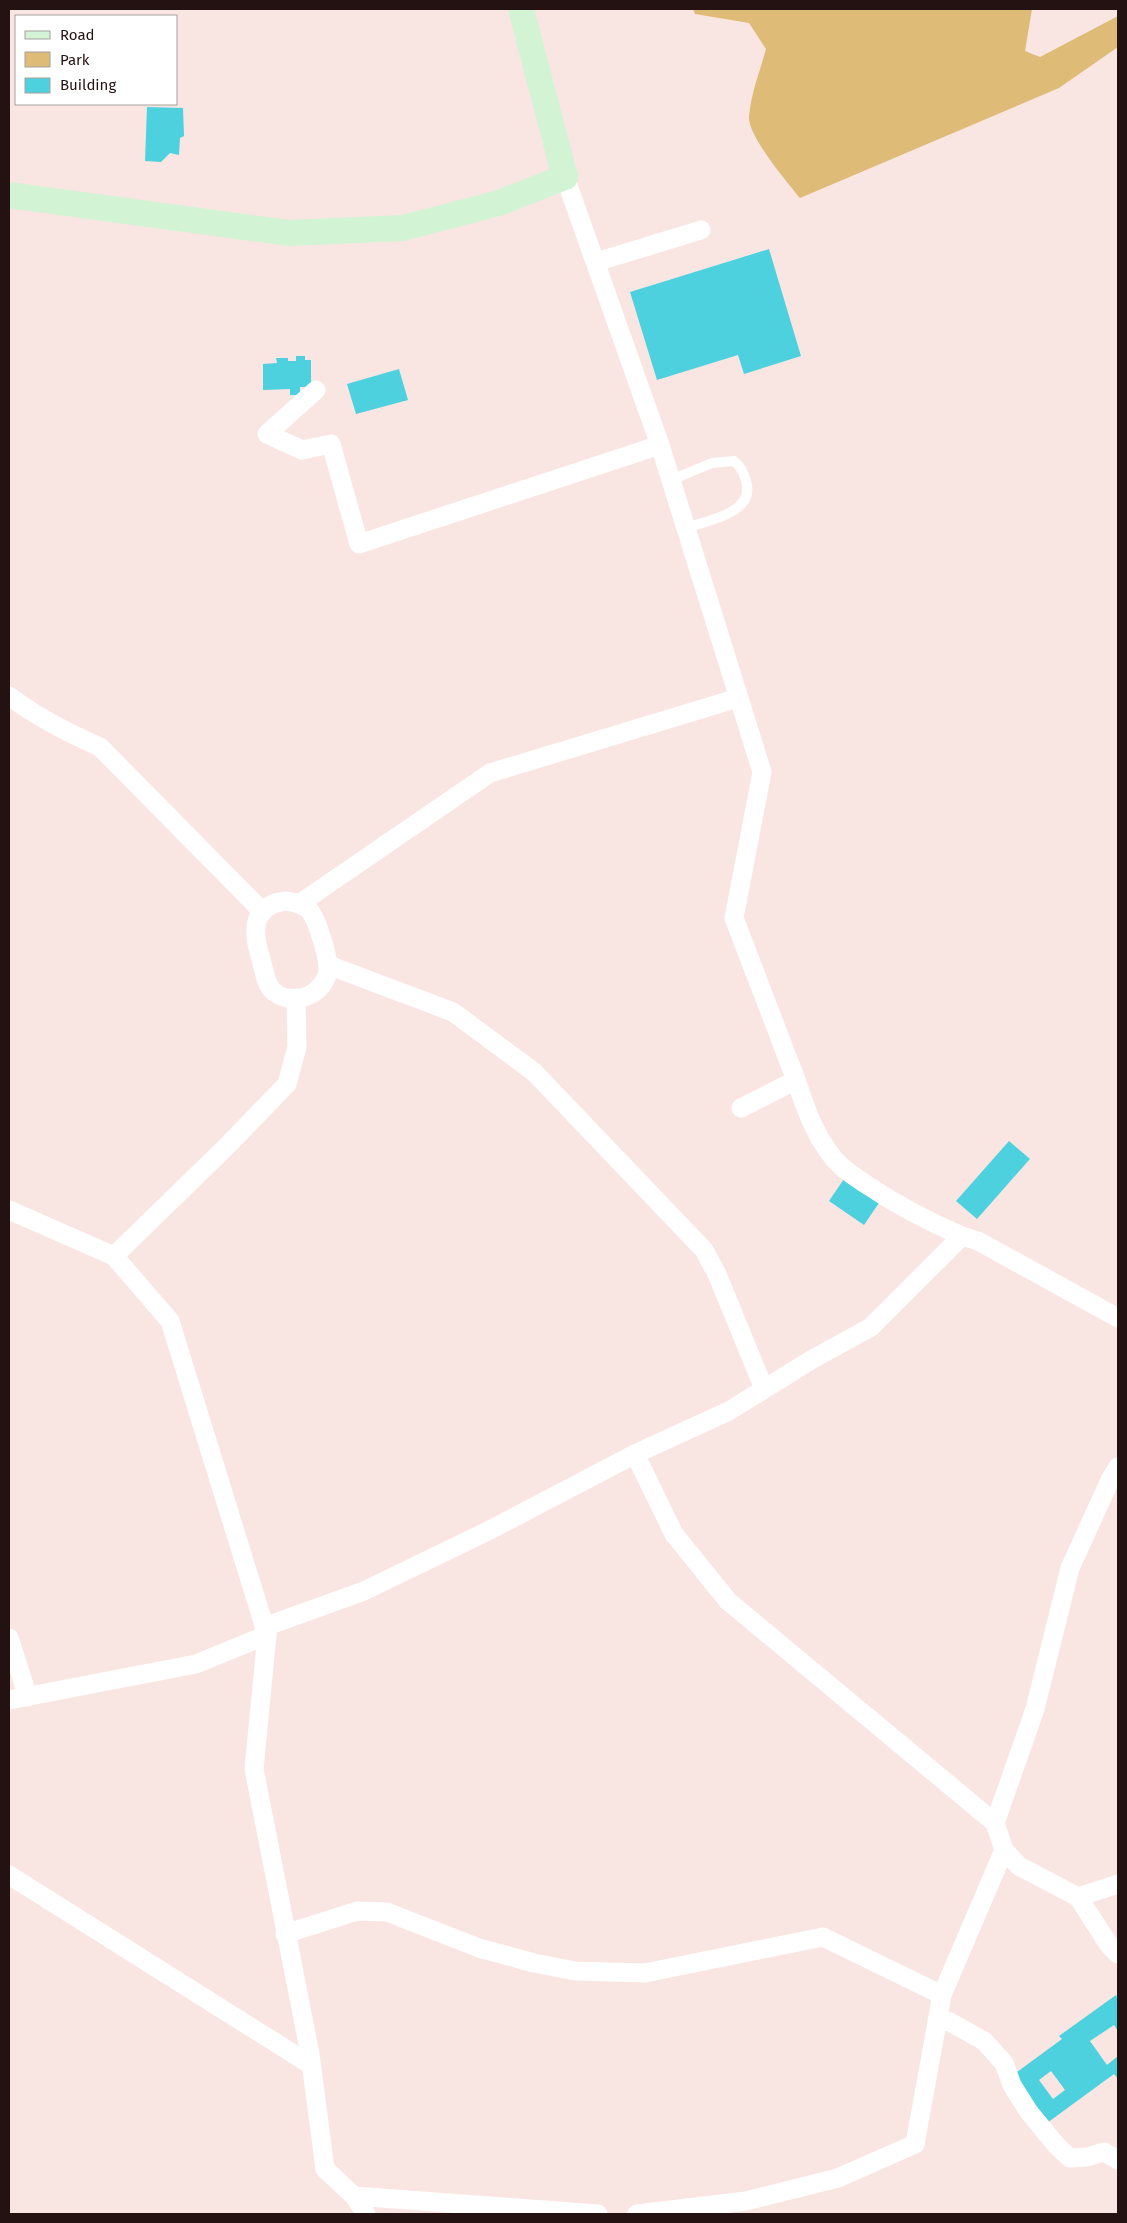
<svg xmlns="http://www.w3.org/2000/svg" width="1127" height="2223" font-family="'Fira Sans',sans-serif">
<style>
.green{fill:#debc77}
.building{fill:#4ed1de;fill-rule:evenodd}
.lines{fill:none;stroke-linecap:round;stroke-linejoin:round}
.lane{stroke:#fff;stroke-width:10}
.street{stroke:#fff;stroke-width:19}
.secondary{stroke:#d2f4d4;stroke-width:26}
</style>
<rect width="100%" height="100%" fill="#f9e6e3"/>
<path class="green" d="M693,9H1032L1025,51L1040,57L1118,16V47L1059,88L800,198C787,182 748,136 749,117C751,93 760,71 766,49L749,23L695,14Z"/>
<g class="building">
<polygon points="147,107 183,108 184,136 180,138 179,155 170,153 161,162 145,161"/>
<polygon points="769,249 801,356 744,374 738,355 657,380 630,292"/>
<polygon points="296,356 305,356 305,360 311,360 311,387 300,387 300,395 290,395 290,389 263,390 263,364 277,363 276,358 288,358 288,361 296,361"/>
<polygon points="399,369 408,400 356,414 347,384"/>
<polygon points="1009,1141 1030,1159 977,1219 956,1201"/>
<polygon points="846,1176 881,1200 864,1225 829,1201"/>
<path d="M1116,1995L1118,1999V2031L1114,2025L1090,2041L1107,2065L1118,2056V2079L1114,2074L1047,2123L1013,2075L1062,2039L1059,2036ZM1051,2071L1065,2090L1053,2099L1039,2080Z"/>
</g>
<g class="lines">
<path class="lane" d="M671,480L712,463L734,461C741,467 743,471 746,481C756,513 707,521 685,528"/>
<g class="street">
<polyline points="565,177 660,445 762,772 734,918 796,1080 741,1108"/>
<polyline points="596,262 701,230"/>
<polyline points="316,390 267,434 302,450 331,444 359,544 660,445"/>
<path d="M9,696C37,717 68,733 100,747L263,912"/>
<path d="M286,901C295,902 304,904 310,911C317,919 327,954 328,965C329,973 325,981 321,986C308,1002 278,1004 268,984C265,977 263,967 261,959C252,932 251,905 286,901Z"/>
<polyline points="299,904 490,773 738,698"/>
<polyline points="328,965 453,1012 534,1072 704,1250 717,1274 764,1389"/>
<path d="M796,1080C806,1110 818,1145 842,1167C849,1173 857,1178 864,1183C895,1204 927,1221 962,1236"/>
<polyline points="9,1210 114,1256 170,1321 267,1635 254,1769 310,2054 325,2169 354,2196 598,2214"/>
<polyline points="114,1256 226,1147 287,1084 297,1047 296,999"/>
<polyline points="635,1454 674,1534 728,1601 995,1823 1004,1850 1019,1866 1078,1897 1118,1884"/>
<polyline points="264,1627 364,1591 490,1530 635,1454 729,1411 811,1360 871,1327 962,1236 978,1241 1118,1318"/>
<polyline points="9,1638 28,1697"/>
<polyline points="9,1700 196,1664 267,1635"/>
<polyline points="995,1823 1035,1709 1070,1568 1111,1478 1118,1467"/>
<polyline points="9,1875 311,2065"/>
<polyline points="1078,1897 1109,1945 1118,1954"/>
<polyline points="285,1934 357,1911 387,1912 479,1948 534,1963 575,1971 645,1973 823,1937 942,1995 915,2144 838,2178 746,2201 637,2214"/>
<polyline points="942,1995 1004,1850"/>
<polyline points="937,2020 950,2022 984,2041 1004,2063 1012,2085 1029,2112 1057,2146 1070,2158 1087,2157 1104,2152 1118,2160"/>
<polyline points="354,2196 366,2214"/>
</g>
<polyline class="secondary" points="9,195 289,233 403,228 499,203 565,177 521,9"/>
</g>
<rect width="1127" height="2223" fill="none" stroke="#231211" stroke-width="20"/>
<rect x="15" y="15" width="162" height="90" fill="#ffffff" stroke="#a7a0a0"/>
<rect x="25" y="31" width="25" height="8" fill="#d2f4d4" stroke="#a7a0a0"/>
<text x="60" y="40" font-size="15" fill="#231211">Road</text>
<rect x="25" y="52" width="25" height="15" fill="#debc77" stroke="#a7a0a0"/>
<text x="60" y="65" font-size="15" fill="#231211">Park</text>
<rect x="25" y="78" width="25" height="15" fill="#4ed1de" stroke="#a7a0a0"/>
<text x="60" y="90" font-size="15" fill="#231211">Building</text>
</svg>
